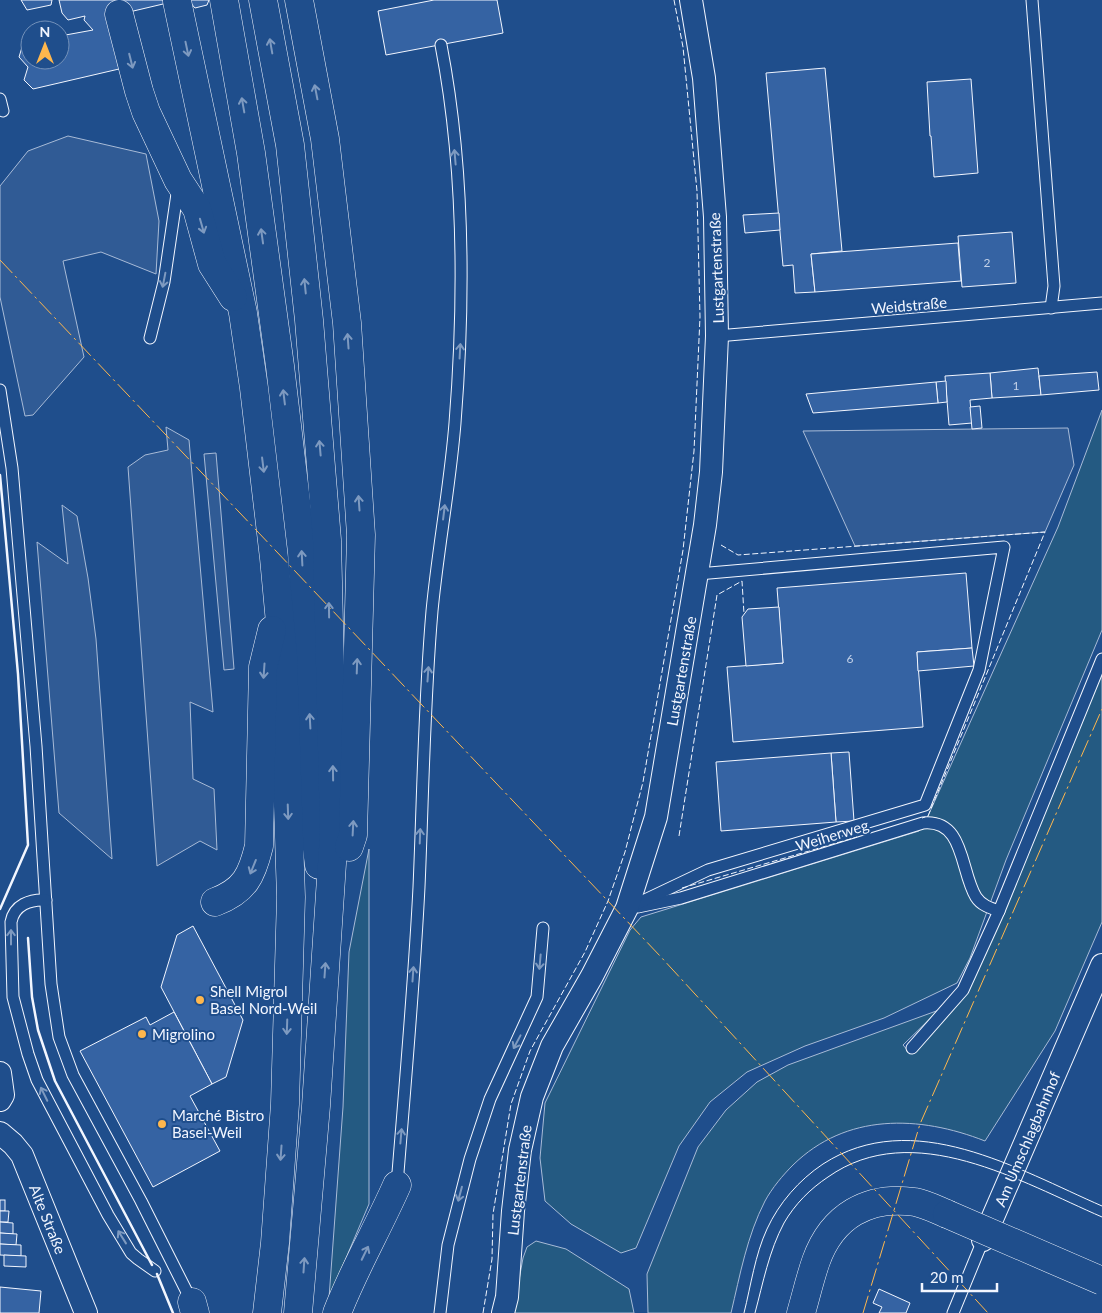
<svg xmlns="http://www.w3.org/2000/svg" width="1102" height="1313" font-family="Lato,sans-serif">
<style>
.green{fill:#245a82;stroke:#a8bbd7}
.parking{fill:#305b95;stroke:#a8bbd7}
.building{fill:#3563a3;stroke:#f2f6ff}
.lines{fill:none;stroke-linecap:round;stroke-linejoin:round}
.service-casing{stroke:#f2f6ff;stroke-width:13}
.minor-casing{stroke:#f2f6ff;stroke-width:24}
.secondary-casing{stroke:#f2f6ff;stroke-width:29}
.motorway-casing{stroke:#f2f6ff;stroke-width:29}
.service{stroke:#1f4e8c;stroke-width:11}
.minor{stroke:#1f4e8c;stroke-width:22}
.secondary{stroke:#1f4e8c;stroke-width:28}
.motorway{stroke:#1f4e8c;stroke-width:28}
.tram{stroke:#f2f6ff;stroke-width:1}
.secondary-bridge-casing{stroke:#f2f6ff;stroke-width:29;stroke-linecap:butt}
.secondary-bridge{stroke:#1f4e8c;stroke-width:28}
.fence{stroke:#f2f6ff;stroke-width:1;stroke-dasharray:6 2.5;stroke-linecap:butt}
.wall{stroke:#f2f6ff;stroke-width:2.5}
.power{stroke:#ffb74d;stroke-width:1;stroke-dasharray:18 4 2.5 4;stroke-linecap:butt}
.oneway{stroke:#7e9ac0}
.poi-dot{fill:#ffb74d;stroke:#1f4e8c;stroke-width:2}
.labels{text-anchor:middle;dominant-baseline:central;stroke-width:4;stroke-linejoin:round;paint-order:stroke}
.number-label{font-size:12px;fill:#c3d1e8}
.street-label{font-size:15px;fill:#f2f6ff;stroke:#1f4e8c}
.poi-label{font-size:15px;fill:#f2f6ff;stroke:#1f4e8c;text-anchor:start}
</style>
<rect width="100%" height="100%" fill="#1f4e8c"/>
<g class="green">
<polygon points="1102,410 1102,630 1006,860 970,958 957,983 884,1018 805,1046 747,1072 710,1102 679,1146 636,1248 621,1253 571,1224 545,1201 540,1158 545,1103 630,930 641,917 919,831 928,816 1058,527"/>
<path d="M1102,659V922L1055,1031L985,1141C919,1115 846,1113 793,1165C783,1175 772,1188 765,1201C747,1236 740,1275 731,1313H648L647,1274L698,1147L726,1110L757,1082L788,1065L939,1010L903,1045L910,1053L912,1048L963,990Z"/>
<polygon points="369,849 369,1204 329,1298 343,1107 349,952"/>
<polygon points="536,1241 566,1249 629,1289 634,1313 513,1313 523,1258 527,1247"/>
</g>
<g class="parking">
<polygon points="68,136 146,154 159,221 156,274 101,252 63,261 84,357 33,415 25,416 0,297 0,186 28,151"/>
<polygon points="166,427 189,440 213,712 190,702 193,779 214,789 217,850 200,841 157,866 128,467 145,455 168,450"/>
<polygon points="1068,428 1074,465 1045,532 855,546 803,431"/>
<polygon points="216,453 234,669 224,670 204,454"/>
<polygon points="62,505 77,516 88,578 96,639 112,859 59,813 37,542 68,564"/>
</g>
<g class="building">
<polygon points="21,0 52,0 51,5 27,10"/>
<polygon points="59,0 180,0 108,17 119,69 33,89 24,80 28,67 19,57 23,44 30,43 30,60 60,60 60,36 93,30 84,20 85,16 68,20 62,13"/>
<polygon points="188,0 209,0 207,5 195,8"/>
<polygon points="434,0 497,0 503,33 386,55 378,11"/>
<polygon points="825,68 842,251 811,254 815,292 795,293 793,265 783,266 766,73"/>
<polygon points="971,79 978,173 934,177 931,136 930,136 927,82"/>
<polygon points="779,213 780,230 745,233 743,215"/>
<polygon points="1012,232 1016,283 962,287 958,236"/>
<polygon points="958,243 961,281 815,292 811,254"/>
<polygon points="1038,368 1041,395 992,398 990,373"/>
<polygon points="1097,372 1099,390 1041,395 1039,376"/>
<polygon points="990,373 992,398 970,400 972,423 949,425 945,376"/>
<polygon points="946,381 947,402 938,403 936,382"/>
<polygon points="936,382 938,403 813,413 806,394"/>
<polygon points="980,406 982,428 972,429 970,407"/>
<polygon points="966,573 972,648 917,652 923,727 733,742 727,667 783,663 777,588"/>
<polygon points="779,607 783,663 746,666 742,617 748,609"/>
<polygon points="972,648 974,666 918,671 917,652"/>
<polygon points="849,752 854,821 836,822 831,753"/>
<polygon points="831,753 836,822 721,831 716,762"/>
<polygon points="193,926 243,1020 226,1077 212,1084 161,987 177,935"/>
<polygon points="174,1012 212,1084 190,1096 220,1151 153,1187 80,1051 146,1017 150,1025"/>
<rect x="0" y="1200" width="5" height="11"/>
<polygon points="0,1211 9,1211 8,1222 0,1222"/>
<polygon points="0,1222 13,1223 13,1234 0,1233"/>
<polygon points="0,1233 17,1234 16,1245 0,1244"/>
<polygon points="0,1244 21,1245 21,1256 0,1255"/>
<polygon points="4,1255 26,1256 26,1267 4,1266"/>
<polygon points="0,1287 41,1291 39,1313 0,1313"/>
<polygon points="879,1289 910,1303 906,1313 879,1313 882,1307 873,1303"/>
</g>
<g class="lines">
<g class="service-casing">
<g id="service">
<polyline points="1032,0 1054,286 1051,308"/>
<polyline points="0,99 3,111"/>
<polyline points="717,336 1102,303"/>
<polyline points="150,338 164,282 178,187"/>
<polyline points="0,390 12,468 36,746 51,984 59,1037 73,1075 141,1201 192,1302"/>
<path d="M46,900C30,899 14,905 11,922L13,997L28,1054L37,1080L108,1215L131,1253L138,1259L155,1271"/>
<path d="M638,907L681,898L923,823C965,819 960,871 976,897C981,905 990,908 999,911"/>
<polyline points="628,908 708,870 925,805 979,670 1004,547 698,574"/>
<polyline points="912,1048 963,990 999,911 1102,659"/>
<path d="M397,1185C405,1085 414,986 419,887C423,795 424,703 432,611C438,548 450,486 455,423C465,297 465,169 441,45"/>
<polyline points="440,1313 448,1245 470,1159 490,1099 537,997 543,928"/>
<polyline points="953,1313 983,1240"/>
</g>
</g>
<g class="minor-casing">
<g id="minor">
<polyline points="0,1073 3,1095 0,1100"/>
<polyline points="0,1133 13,1144 22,1155 86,1313"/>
<polyline points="983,1240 1102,965"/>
<polyline points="503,1313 507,1297 513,1211 520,1150 532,1097 552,1046 592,976 627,908 656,817 705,525 711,472 717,336 715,217 704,78 691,0"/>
</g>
</g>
<g class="secondary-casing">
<path id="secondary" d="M801,1313C806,1296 810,1278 816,1261C832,1216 868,1195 915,1202C926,1204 937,1210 947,1214"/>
</g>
<g class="motorway-casing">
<g id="motorway">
<polyline points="224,0 251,153 280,366 302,552 315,833 319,865"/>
<polyline points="263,0 290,145 309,320 327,540 334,833 316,1106 298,1313"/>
<polyline points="299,0 325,139 347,323 361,535 353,835 349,847"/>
<polyline points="177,1 243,313 254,388 274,558 283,655 291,897 285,1104 275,1243 267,1313"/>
<polyline points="119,14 139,91 146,112 178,180 197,209 212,264 233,297"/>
<path d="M215,902C245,891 252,875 259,846L263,667L272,630"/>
<polyline points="192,1302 195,1313"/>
<path d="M337,1313C354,1269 378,1228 397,1185"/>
</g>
</g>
<use href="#service" class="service"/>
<use href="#minor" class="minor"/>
<use href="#secondary" class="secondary"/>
<use href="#motorway" class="motorway"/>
<g class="tram">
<path d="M744,1313C751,1285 755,1255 767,1229C779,1203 799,1180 823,1164C913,1106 1017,1169 1102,1206"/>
<path d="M755,1313C763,1283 769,1251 784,1223C795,1204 810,1189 828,1177C913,1117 1021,1182 1102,1217"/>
</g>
<g class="secondary-bridge-casing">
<polyline id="secondary-bridge" points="947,1214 1102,1281"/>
</g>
<use href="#secondary-bridge" class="secondary-bridge"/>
<g class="fence">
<polyline points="721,545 738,555 1045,532 928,816 922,818"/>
<polyline points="679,836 717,595 742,581 744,614"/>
<polyline points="682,888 857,837"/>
<polyline points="483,1313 492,1259 493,1214 511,1104 530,1051 585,952 608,901 625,852 643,782 683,550 694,451 700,317 697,191 683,47 674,0"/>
</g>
<g class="wall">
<polyline points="0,475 18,674 28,845 0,909"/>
<polyline points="28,938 32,997 38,1030 55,1081 152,1265"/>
<polyline points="157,1274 173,1313"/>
</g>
<g class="power">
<polyline points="0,260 661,957 988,1313"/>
<polyline points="863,1313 920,1124 1102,709"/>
</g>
</g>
<defs><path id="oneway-shaft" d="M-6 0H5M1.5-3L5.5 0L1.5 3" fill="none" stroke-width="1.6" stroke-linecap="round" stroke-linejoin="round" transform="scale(1.25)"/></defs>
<g class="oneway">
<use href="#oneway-shaft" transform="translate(271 46) rotate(-100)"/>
<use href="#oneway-shaft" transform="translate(187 49) rotate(78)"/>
<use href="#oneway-shaft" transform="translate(131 61) rotate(76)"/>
<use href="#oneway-shaft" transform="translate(316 92) rotate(-101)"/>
<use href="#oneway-shaft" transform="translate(243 105) rotate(-100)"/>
<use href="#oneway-shaft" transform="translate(455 157) rotate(-95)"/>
<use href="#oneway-shaft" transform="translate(202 226) rotate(74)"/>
<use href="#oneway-shaft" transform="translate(262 236) rotate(-98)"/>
<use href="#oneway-shaft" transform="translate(164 280) rotate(101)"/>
<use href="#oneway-shaft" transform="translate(305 286) rotate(-96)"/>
<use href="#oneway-shaft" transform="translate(348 341) rotate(-94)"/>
<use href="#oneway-shaft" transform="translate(460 351) rotate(-87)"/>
<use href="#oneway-shaft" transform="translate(284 397) rotate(-97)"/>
<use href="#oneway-shaft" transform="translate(320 448) rotate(-95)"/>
<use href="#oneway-shaft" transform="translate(263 465) rotate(83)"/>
<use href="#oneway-shaft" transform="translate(359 503) rotate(-94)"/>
<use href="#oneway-shaft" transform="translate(444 512) rotate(-83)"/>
<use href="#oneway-shaft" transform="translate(302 558) rotate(-93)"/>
<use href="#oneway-shaft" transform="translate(329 610) rotate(-91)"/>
<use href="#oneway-shaft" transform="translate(357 666) rotate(-88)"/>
<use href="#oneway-shaft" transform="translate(264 671) rotate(94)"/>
<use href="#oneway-shaft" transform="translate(428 674) rotate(-86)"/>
<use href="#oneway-shaft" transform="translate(310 721) rotate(-93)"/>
<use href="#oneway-shaft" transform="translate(333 773) rotate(-91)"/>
<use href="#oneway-shaft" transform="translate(288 812) rotate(88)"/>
<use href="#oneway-shaft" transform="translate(353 828) rotate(-87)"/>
<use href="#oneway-shaft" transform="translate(420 836) rotate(-88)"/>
<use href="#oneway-shaft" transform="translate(253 867) rotate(112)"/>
<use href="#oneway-shaft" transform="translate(11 937) rotate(-90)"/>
<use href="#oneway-shaft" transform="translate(540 962) rotate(95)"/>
<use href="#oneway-shaft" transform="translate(325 970) rotate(-86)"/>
<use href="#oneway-shaft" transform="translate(413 974) rotate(-86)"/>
<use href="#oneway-shaft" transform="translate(287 1027) rotate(92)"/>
<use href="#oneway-shaft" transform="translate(517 1042) rotate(118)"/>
<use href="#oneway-shaft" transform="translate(44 1094) rotate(-116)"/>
<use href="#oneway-shaft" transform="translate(401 1136) rotate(-85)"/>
<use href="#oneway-shaft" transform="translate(281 1153) rotate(94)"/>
<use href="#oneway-shaft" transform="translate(460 1194) rotate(105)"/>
<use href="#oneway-shaft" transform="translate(122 1237) rotate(-122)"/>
<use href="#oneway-shaft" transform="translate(365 1253) rotate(-64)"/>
<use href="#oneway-shaft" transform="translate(304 1265) rotate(-86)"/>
</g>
<g class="poi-dot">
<circle cx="200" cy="1000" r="5"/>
<circle cx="142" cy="1034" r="5"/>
<circle cx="162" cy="1124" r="5"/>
</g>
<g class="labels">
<g class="number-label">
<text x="987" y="262">2</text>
<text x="1016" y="385">1</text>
<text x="850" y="658">6</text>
</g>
<g class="street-label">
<text transform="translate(716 268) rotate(-92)">Lustgartenstraße</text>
<text transform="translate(909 305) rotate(-5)">Weidstraße</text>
<text transform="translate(681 671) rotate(-80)">Lustgartenstraße</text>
<text transform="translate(832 835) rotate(-17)">Weiherweg</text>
<text transform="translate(1027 1139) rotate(-67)">Am Umschlagbahnhof</text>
<text transform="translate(519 1180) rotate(-83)">Lustgartenstraße</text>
<text transform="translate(48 1219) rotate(68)">Alte Straße</text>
</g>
<g class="poi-label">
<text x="210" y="991">Shell Migrol<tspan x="210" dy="17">Basel Nord-Weil</tspan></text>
<text x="152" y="1034">Migrolino</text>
<text x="172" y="1115">Marché Bistro<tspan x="172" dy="17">Basel-Weil</tspan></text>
</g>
</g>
<g transform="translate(45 45)"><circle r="24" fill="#1f4e8c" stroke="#7391ba"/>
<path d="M0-4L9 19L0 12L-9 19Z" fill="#ffb74d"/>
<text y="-8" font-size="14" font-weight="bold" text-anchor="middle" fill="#f2f6ff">N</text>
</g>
<path d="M922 1283v8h75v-8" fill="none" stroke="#f2f6ff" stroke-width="2.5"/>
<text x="930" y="1283" font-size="15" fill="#f2f6ff" stroke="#1f4e8c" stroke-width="4" paint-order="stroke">20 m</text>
</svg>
